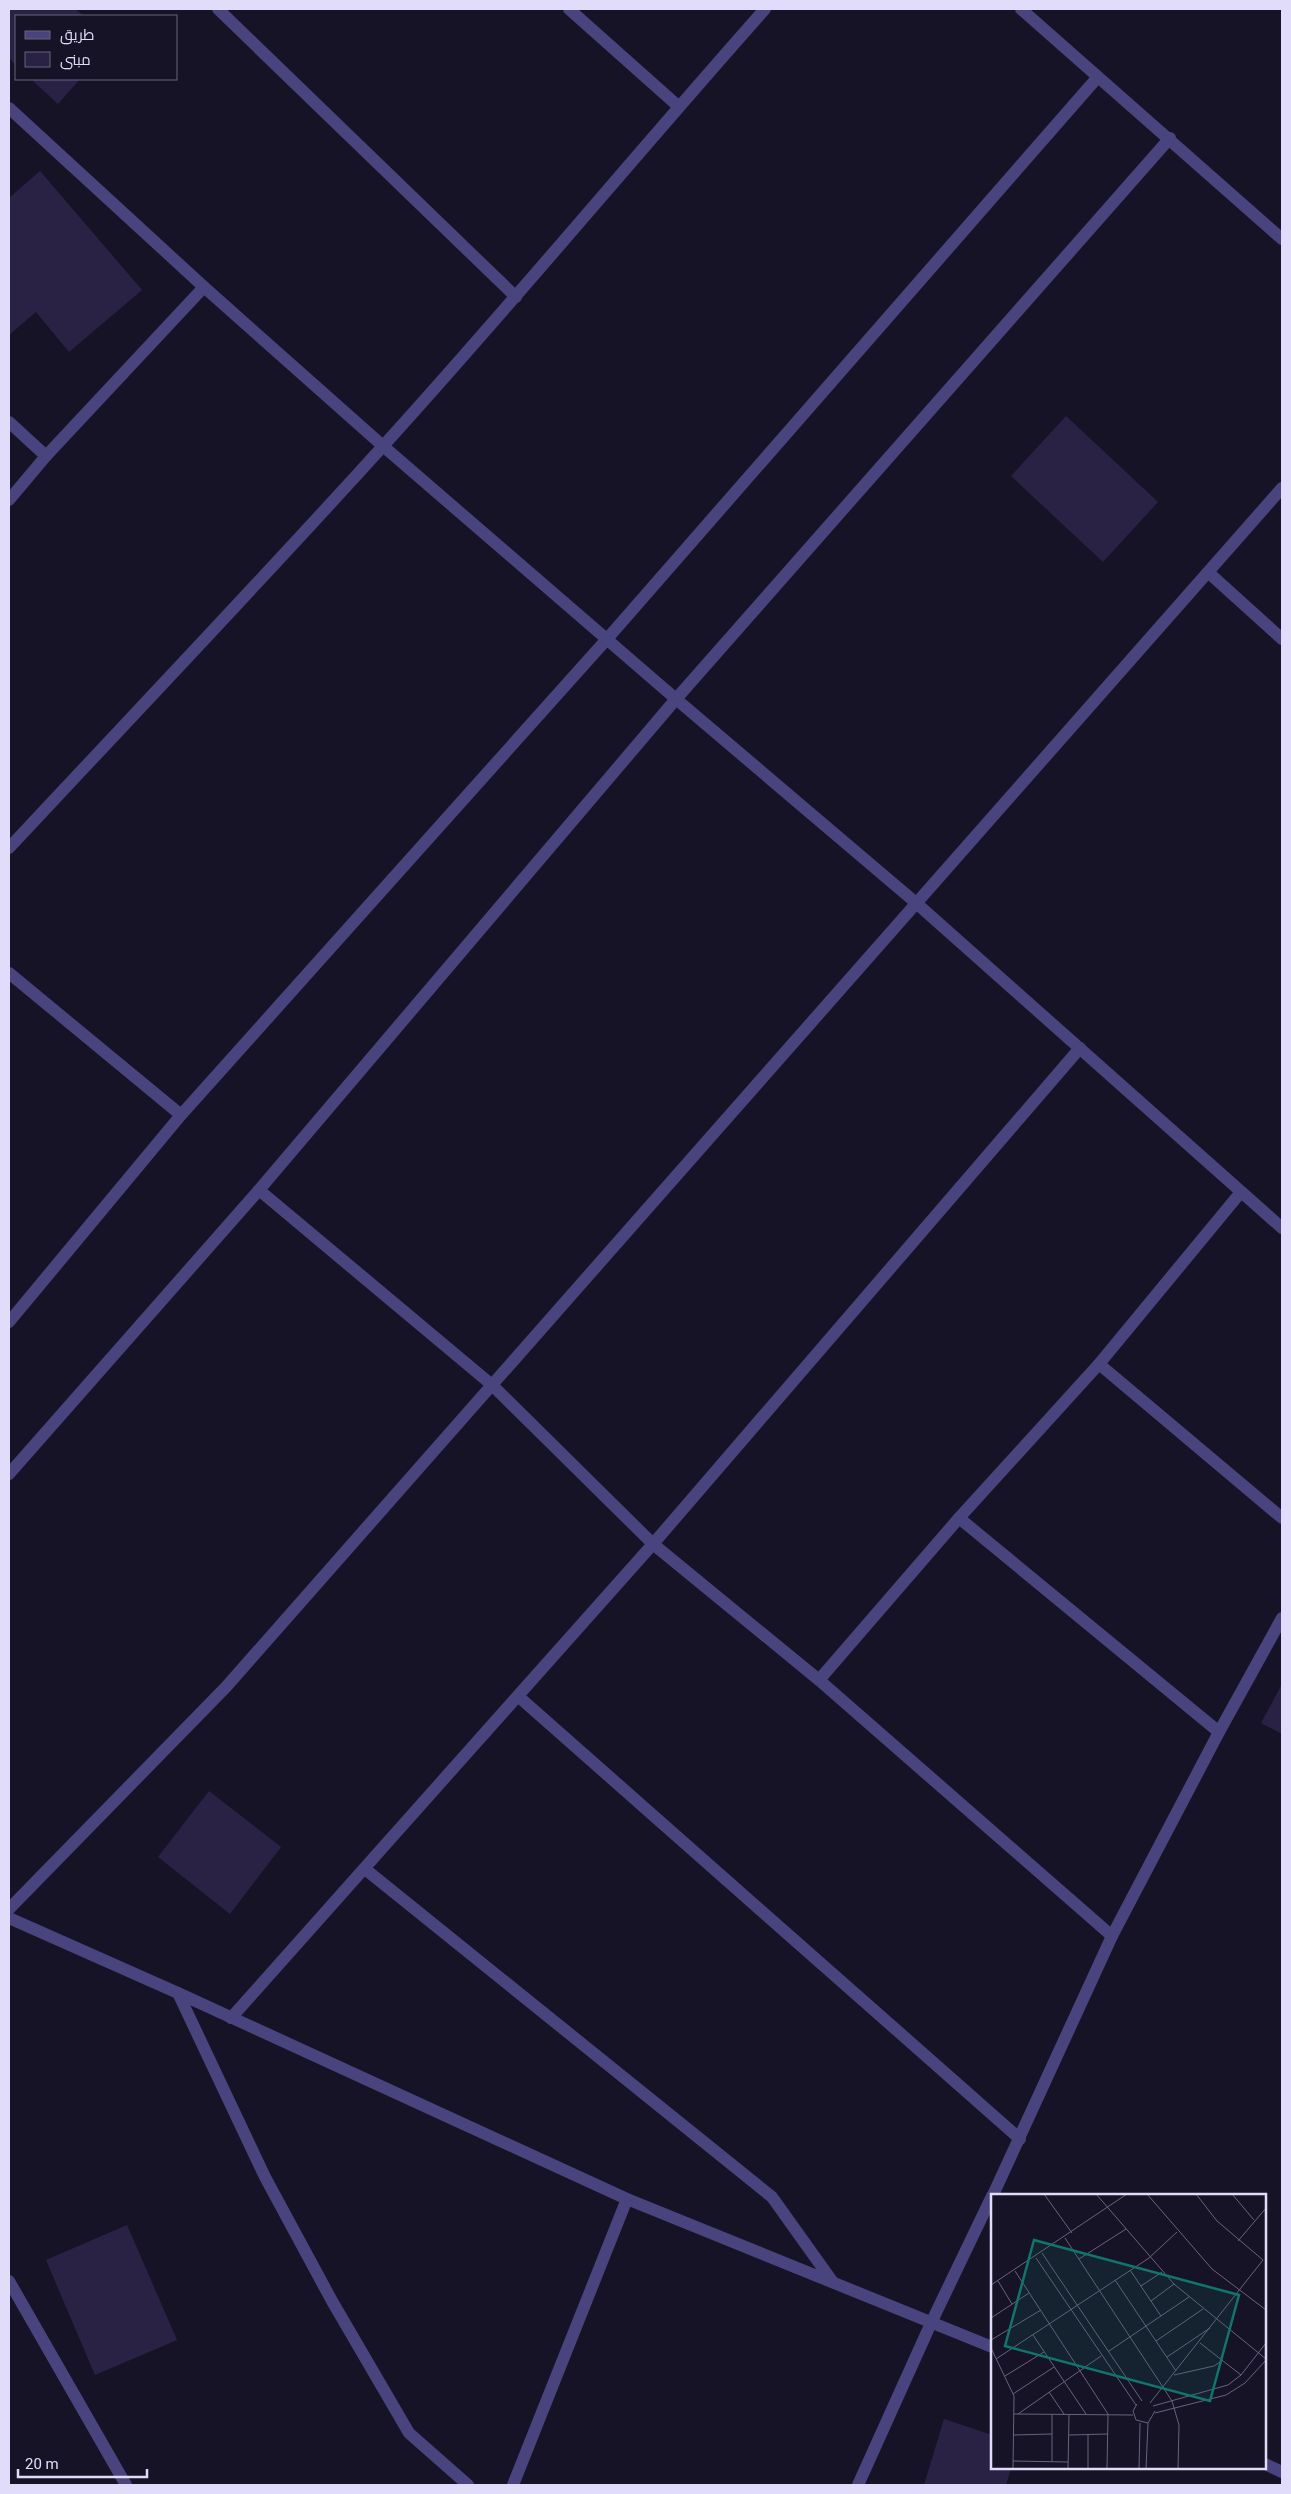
<svg xmlns="http://www.w3.org/2000/svg" width="1291" height="2494" font-family="Roboto,Cairo,sans-serif">
<style>
.building{fill:#2a2244}
.lines{fill:none;stroke-linecap:round;stroke-linejoin:round}
.minor{stroke:#49447e;stroke-width:12}
.inset-road{fill:none;stroke:#68637b;stroke-width:1}
.view{fill:#0f766e;fill-opacity:0.15;stroke:#0f766e;stroke-width:2.5}
.inset-edge{fill:none;stroke:#e1dcfa;stroke-width:2.5}
</style>
<rect width="100%" height="100%" fill="#171326"/>
<g class="building">
<polygon points="9,9 75,9 84,16 16,16 16,65 9,58"/>
<polygon points="31,79 80,79 58,104"/>
<polygon points="40,171 142,290 69,352 36,312 9,335 9,198"/>
<polygon points="1066,416 1158,502 1103,562 1011,476"/>
<polygon points="1282,1684 1282,1734 1261,1723"/>
<polygon points="209,1791 281,1847 230,1914 158,1857"/>
<polygon points="127,2225 177,2340 95,2375 46,2260"/>
<polygon points="944,2419 992,2435 992,2468 1011,2468 1006,2485 924,2485"/>
</g>
<g class="lines">
<g class="minor">
<polyline points="218,9 516,297"/>
<polyline points="569,9 678,106"/>
<polyline points="1021,9 1282,239"/>
<polyline points="9,108 204,287 383,446 676,699 915,902 1282,1228"/>
<polyline points="9,422 46,456"/>
<polyline points="9,500 46,456 204,287"/>
<polyline points="1209,573 1282,639"/>
<path d="M9,848C134,714 261,581 384,445C514,302 637,153 765,9"/>
<polyline points="9,973 181,1115"/>
<polyline points="259,1190 492,1385 653,1544 819,1680 1112,1936"/>
<polyline points="9,1322 181,1115 607,639 1097,78"/>
<polyline points="1099,1364 1282,1518"/>
<polyline points="9,1474 259,1190 676,699 1170,138"/>
<polyline points="959,1518 1219,1732"/>
<polyline points="819,1680 959,1518 1099,1364 1241,1192"/>
<polyline points="519,1697 1020,2139"/>
<polyline points="365,1869 772,2197 832,2281"/>
<polyline points="9,1909 226,1687 1282,488"/>
<polyline points="9,1918 178,1993 627,2199 992,2347"/>
<polyline points="178,1993 265,2177 332,2301 409,2433 468,2485"/>
<polyline points="231,2018 653,1544 1080,1048"/>
<polyline points="993,2195 1112,1936 1219,1732 1282,1618"/>
<polyline points="9,2281 126,2485"/>
<polyline points="1265,2464 1282,2472"/>
<polyline points="513,2485 627,2199"/>
<polyline points="858,2485 932,2321 992,2196"/>
</g>
</g>
<g transform="translate(991 2194)">
<rect width="275" height="275" fill="#171326"/>
<path class="inset-road" d="M53,0L81,39M105,0L183,90L275,165M156,0L221,75L275,116M241,0L263,26M74,44L181,207L188,231L187,275M247,47L275,14M51,59L151,207M45,64L145,211M88,65L135,35M139,76L170,122M24,77L117,220L116,275M124,86L185,177M7,87L21,110M0,91L136,0M150,92L171,78M160,107L183,90M0,124L38,99M42,141L95,220M0,146L50,116M165,147L212,115M209,149L250,181M0,154L23,202L22,275M118,157L198,103M176,163L219,134M5,165L158,64L186,38M183,181L223,172L232,166M14,182L53,158M58,198L73,220M22,200L63,173M159,209L272,66L226,27L205,0M146,210L142,217L145,226L157,229M162,212L237,191L250,181L275,149M164,219L235,201L254,189L275,166M23,220L142,221M27,220L110,162M61,220V267M23,241L61,240M78,241L117,240M97,241V275M22,267L77,268M77,275L78,221M148,275L149,229M155,275L157,229L164,217"/>
<path class="view" d="M43,46L248,101L219,207L14,152Z"/>
<rect width="275" height="275" class="inset-edge"/>
</g>
<rect width="1291" height="2494" fill="none" stroke="#e1dcfa" stroke-width="20"/>
<rect x="15" y="15" width="162" height="65" fill="#171326" stroke="#68637b"/>
<rect x="25" y="31" width="25" height="8" fill="#49447e" stroke="#68637b"/>
<text x="60" y="40" font-size="15" fill="#e1dcfa">طريق</text>
<rect x="25" y="52" width="25" height="15" fill="#2a2244" stroke="#68637b"/>
<text x="60" y="65" font-size="15" fill="#e1dcfa">مبنى</text>
<path d="M18 2469v8h129v-8" fill="none" stroke="#e1dcfa" stroke-width="2.5"/>
<text x="25" y="2469" font-size="15" fill="#e1dcfa" stroke="#171326" stroke-width="4" paint-order="stroke">20 m</text>
</svg>
